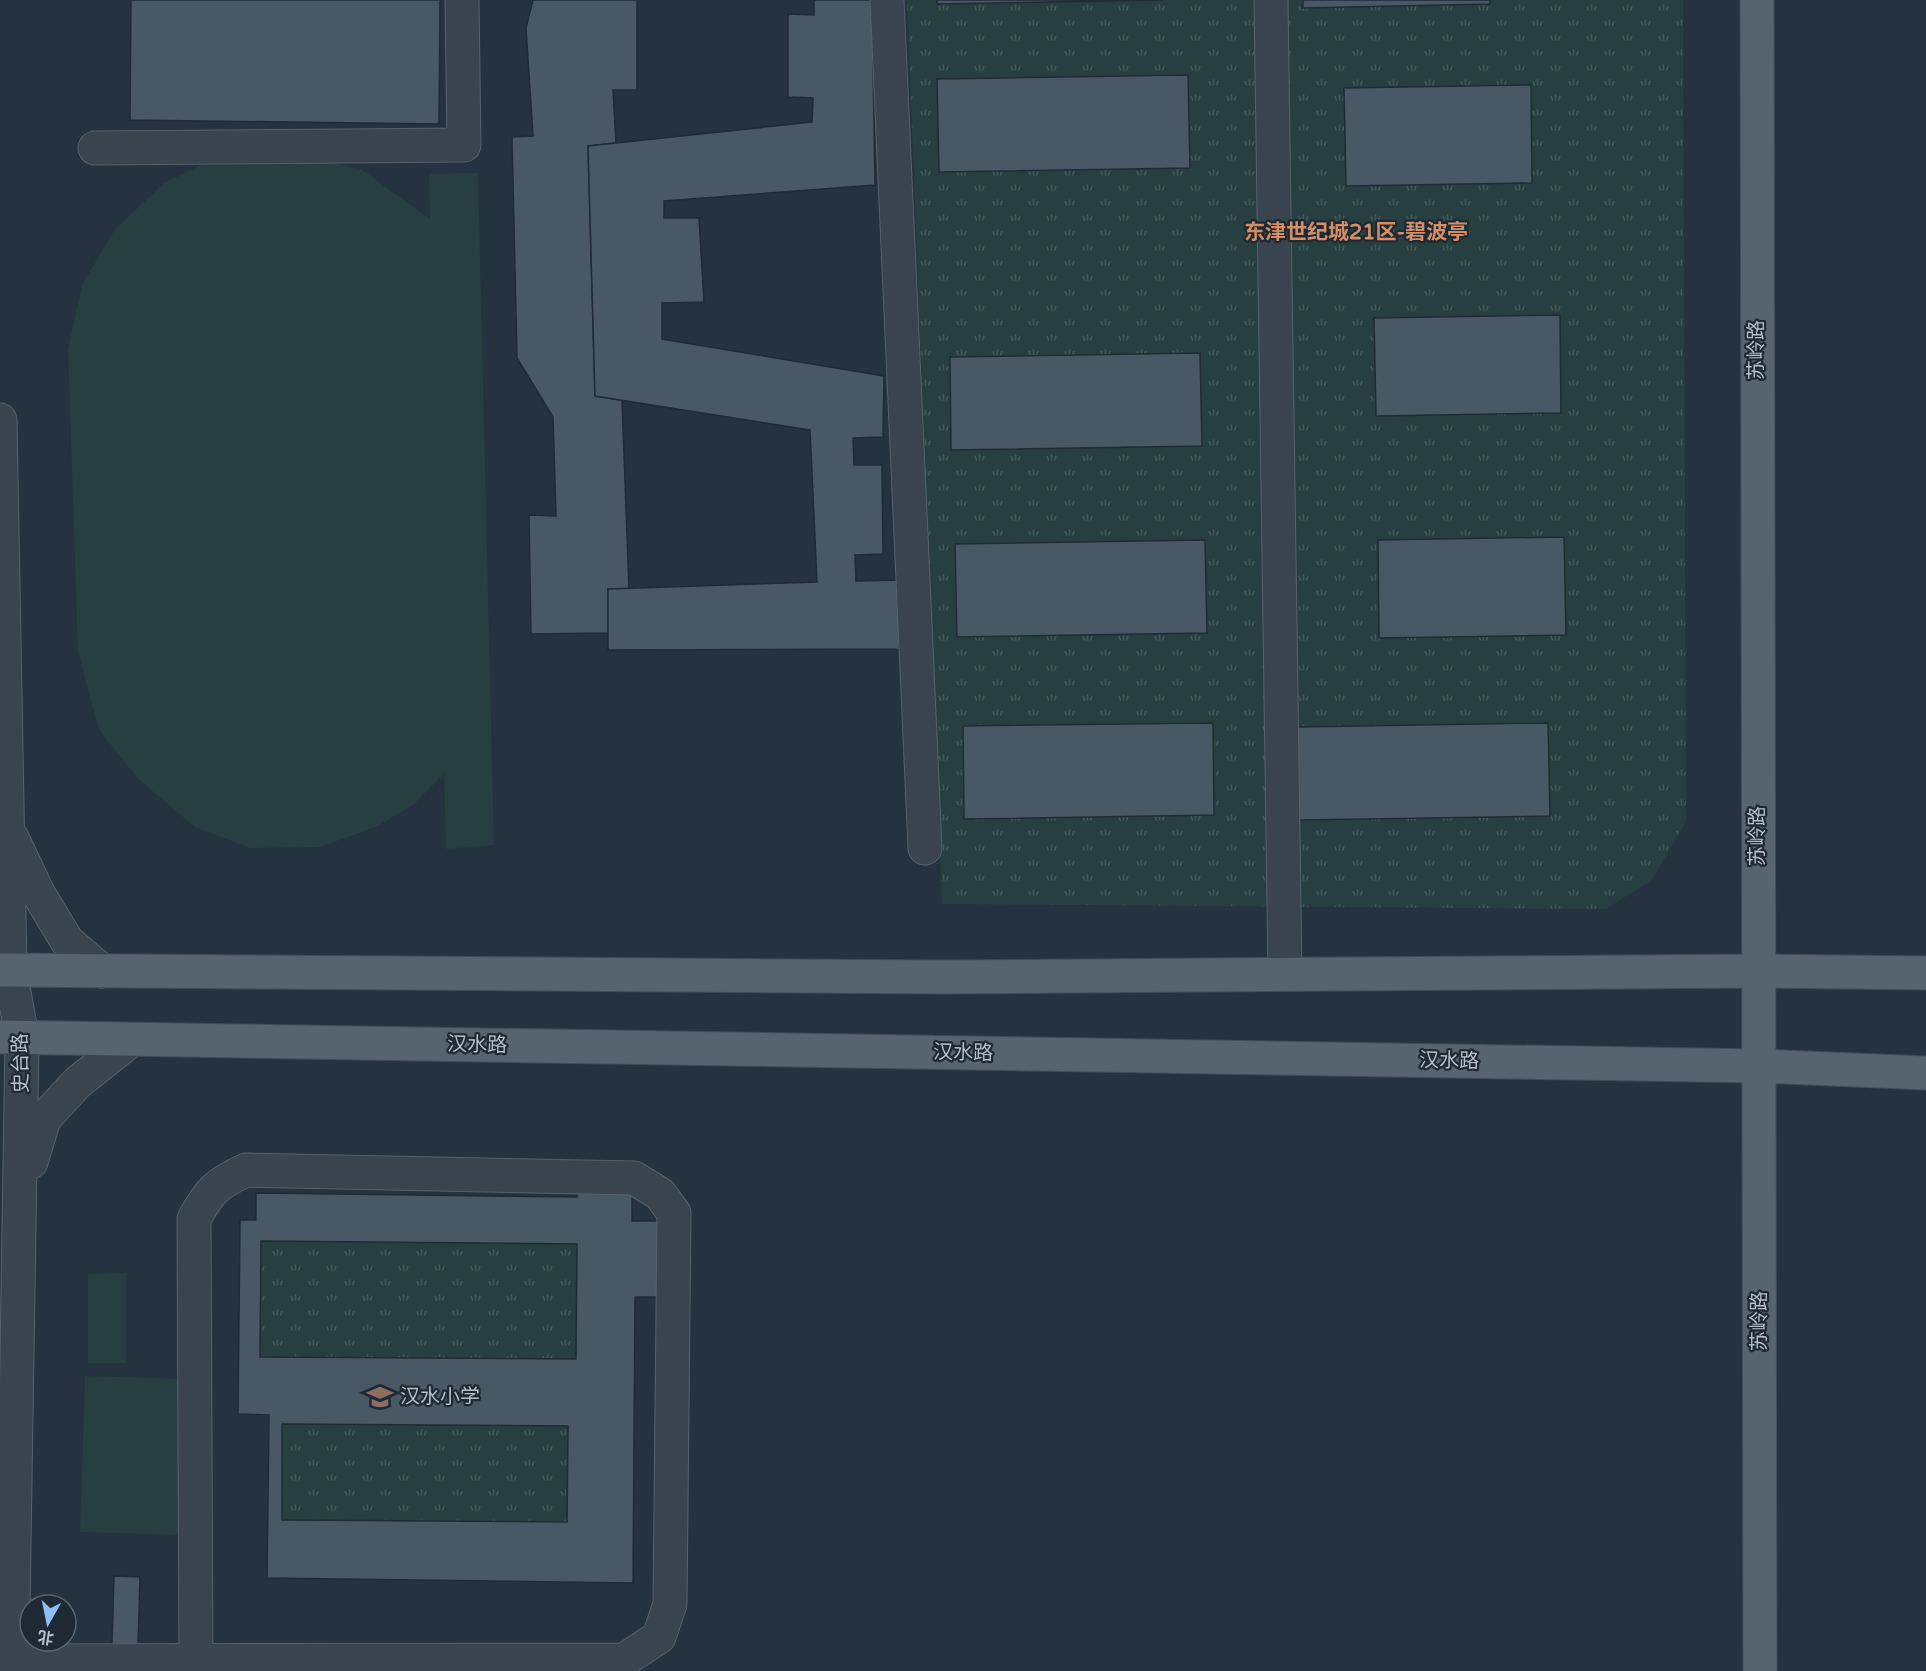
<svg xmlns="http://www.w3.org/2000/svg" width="1926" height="1671" font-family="'Varela Round','Noto Sans SC',sans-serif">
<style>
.grass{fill:url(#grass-tufts)}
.garden{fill:#273f40}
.building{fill:#495865;stroke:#202b36;stroke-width:1.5;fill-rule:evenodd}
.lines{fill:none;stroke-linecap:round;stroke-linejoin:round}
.minor-casing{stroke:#57626d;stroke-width:35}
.major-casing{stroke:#434d58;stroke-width:35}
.minor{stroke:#39444f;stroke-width:33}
.major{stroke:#57636f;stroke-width:33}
.labels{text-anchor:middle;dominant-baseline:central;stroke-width:4.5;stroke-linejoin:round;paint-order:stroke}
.street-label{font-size:20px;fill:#b6bfca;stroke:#1e2934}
.poi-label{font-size:20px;fill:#b6bfca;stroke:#1e2934;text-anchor:start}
.neighbourhood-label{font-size:21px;font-weight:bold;fill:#d48f66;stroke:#1e2934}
</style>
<defs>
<pattern id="grass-tufts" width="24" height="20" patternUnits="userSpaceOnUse" patternTransform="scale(1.5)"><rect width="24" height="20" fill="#273f40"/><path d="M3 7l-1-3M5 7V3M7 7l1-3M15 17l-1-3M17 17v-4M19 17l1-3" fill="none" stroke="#44595a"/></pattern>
</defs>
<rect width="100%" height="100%" fill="#25323f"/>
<g class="grass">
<polygon points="907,0 1683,0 1686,821 1653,879 1606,909 942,904"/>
<polygon points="261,1241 577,1244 576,1359 260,1357"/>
<polygon points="282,1424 568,1426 567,1522 282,1520"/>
</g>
<g class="garden">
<polygon points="224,154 287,154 361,169 430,219 429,174 478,173 494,845 446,849 444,774 414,804 376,827 320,847 250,848 195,827 138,779 99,730 78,652 68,349 82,285 115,229 164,183"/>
<polygon points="126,1273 126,1363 88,1363 88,1274"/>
<polygon points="85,1376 186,1379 181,1535 80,1532"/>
</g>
<g class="building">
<polygon points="131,0 440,0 439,124 130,120"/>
<polygon points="533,0 637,0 637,90 613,90 616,143 588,146 595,396 622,400 629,589 608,589 608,633 531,634 529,515 556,516 553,417 517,358 512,137 533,136 526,28"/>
<polygon points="814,0 872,0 875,185 664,201 664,218 699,218 704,302 662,303 662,339 884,376 883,437 853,438 854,465 882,465 883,554 855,555 856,581 900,580 899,649 608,650 608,589 817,582 810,430 595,396 588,146 812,122 813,98 788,97 788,14 814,15"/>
<polygon points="937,0 1163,0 937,4"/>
<polygon points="1303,0 1490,0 1490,4 1303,8"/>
<polygon points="1188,75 1190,168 939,172 937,79"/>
<polygon points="1531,85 1532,183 1346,186 1344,88"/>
<polygon points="1560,315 1561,413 1376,416 1374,318"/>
<polygon points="1200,353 1202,446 951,450 950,357"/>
<polygon points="1564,537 1566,635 1379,638 1378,540"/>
<polygon points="1205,540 1207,633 957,637 955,544"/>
<polygon points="1213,723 1214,815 964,819 963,726"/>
<polygon points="1548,723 1550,816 1299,820 1298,727"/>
<path d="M577,1184H632V1221H662L661,1297H635L633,1583L267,1578L269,1415L238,1414L240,1220H256V1193L577,1197ZM261,1241L577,1244L576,1359L260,1357ZM282,1424L568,1426L567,1522L282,1520Z"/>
<polygon points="114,1576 140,1577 138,1645 112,1644"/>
</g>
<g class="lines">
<g class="minor-casing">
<g id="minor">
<polyline points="887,0 925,848"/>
<polyline points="1271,0 1285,974"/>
<polyline points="95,148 464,145 462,0"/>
<polyline points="0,420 10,970 22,1037 12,1671"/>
<polyline points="12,838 38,893 67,941 102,971"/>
<polyline points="31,1162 44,1119 77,1083 131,1040"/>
<path d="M0,1661L624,1660L659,1637L670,1604L674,1213L660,1194L634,1178L246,1170C216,1184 210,1190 194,1219L196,1661"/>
</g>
</g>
<g class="major-casing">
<g id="major">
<polyline points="1757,0 1760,1671"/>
<polyline points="0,970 945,977 1759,971 1926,973"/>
<polyline points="0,1037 1759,1066 1926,1073"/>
</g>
</g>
<use href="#minor" class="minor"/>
<use href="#major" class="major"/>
</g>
<defs>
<g id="school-bare" transform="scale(2.07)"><path d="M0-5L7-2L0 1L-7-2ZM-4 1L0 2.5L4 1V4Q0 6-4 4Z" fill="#8d6e63" stroke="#1e2934" stroke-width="2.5" paint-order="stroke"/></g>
</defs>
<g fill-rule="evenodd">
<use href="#school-bare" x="380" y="1397"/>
</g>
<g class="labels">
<g class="street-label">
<text transform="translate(1757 350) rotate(-90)">苏岭路</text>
<text transform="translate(1758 836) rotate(-90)">苏岭路</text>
<text transform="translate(477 1045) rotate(1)">汉水路</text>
<text transform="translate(963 1053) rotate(1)">汉水路</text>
<text transform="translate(1449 1061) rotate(1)">汉水路</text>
<text transform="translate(21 1063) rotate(-91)">史台路</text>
<text transform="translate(1760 1321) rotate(-90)">苏岭路</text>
</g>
<g class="poi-label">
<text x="400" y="1397">汉水小学</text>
</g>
<g class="neighbourhood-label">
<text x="1356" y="232">东津世纪城21区-碧波亭</text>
</g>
</g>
<g transform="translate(48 1623) rotate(189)"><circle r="28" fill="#1e2934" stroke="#5b6570" stroke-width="1.5"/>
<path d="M0-4.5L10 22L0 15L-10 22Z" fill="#8ebdf7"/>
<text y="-9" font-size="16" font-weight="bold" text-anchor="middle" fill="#b6bfca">北</text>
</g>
</svg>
